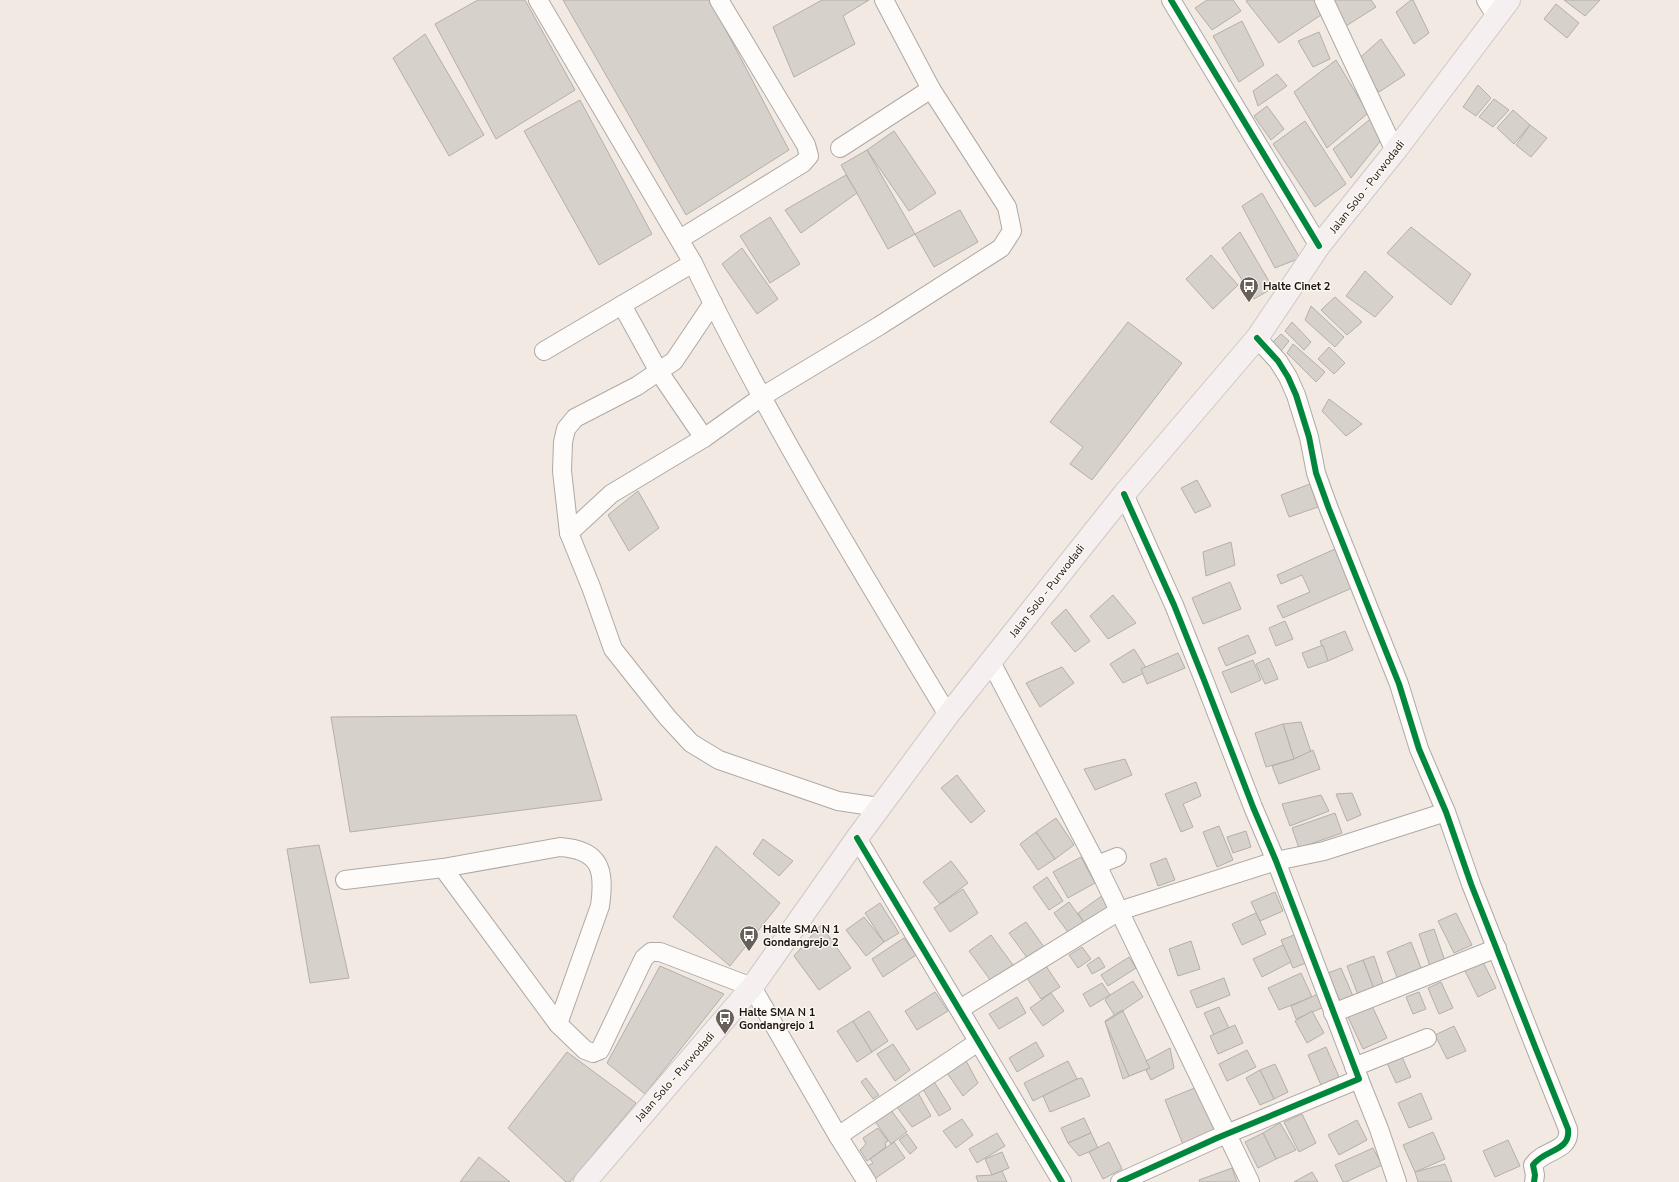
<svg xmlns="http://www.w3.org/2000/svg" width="1679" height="1182" font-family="'Nunito Sans',sans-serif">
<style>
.building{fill:#d7d1cb;stroke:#b5afa9}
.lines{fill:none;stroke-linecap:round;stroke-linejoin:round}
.minor-casing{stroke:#afa9a4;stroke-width:20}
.major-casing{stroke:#cdc8c5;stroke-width:24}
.minor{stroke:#fdfcfb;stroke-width:18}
.major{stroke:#f5f0ef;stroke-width:22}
.cycleway-casing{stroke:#fdf7f2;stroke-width:8}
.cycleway{stroke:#00873e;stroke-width:6}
.labels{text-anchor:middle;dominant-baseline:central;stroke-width:3;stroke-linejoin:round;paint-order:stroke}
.street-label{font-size:11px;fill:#1c1612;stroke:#fdf7f2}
.poi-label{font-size:11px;font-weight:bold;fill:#1c1612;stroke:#fdf7f2;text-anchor:start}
</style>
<rect width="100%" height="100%" fill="#f1e9e2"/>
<g class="building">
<polygon points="478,0 525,0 575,90 496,139 435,24"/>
<polygon points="563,0 710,0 789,150 686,215"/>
<polygon points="822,0 869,0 843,16 855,44 794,77 773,27"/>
<polygon points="1207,0 1233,0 1241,11 1212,30 1195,8"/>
<polygon points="1248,0 1315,0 1324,13 1279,43 1246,1"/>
<polygon points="1331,0 1371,0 1376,7 1346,26"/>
<polygon points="1411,0 1413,0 1429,33 1414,44 1396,12"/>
<polygon points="1564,0 1600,0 1585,16"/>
<polygon points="1556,4 1579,23 1567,38 1544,19"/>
<polygon points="1242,21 1264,65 1239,82 1213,36"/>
<polygon points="1319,32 1330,59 1313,67 1298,41"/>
<polygon points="425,34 484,135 449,156 393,58"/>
<polygon points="1381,39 1405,75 1379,92 1355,62"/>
<polygon points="1336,60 1368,113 1327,148 1294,92"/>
<polygon points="1277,74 1287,86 1258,106 1253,91"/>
<polygon points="1478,85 1491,98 1476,116 1463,107"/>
<polygon points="1494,99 1509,110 1493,127 1479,117"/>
<polygon points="580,100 652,234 599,265 524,131"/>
<polygon points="1267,106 1284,129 1271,140 1254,116"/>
<polygon points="1513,110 1530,125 1514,144 1497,128"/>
<polygon points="1373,117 1382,139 1351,178 1333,149"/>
<polygon points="1305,121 1346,184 1315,207 1273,144"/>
<polygon points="1530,125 1547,138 1531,157 1516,145"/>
<polygon points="894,131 936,193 909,211 867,150"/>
<polygon points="867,150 915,234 888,249 841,165"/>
<polygon points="846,175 857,193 801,233 785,210"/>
<polygon points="1262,193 1300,258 1275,268 1242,206"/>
<polygon points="960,210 978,242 934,267 915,234"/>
<polygon points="770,217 800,264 770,283 740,236"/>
<polygon points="1411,227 1471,274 1451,305 1387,253"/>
<polygon points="1240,232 1273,288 1254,299 1222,248"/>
<polygon points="742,248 778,299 757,314 722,264"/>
<polygon points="1211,255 1238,285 1213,309 1186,279"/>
<polygon points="1365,271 1393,297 1375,317 1346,296"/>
<polygon points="1335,297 1362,322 1347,335 1321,310"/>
<polygon points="1311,306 1344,337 1335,347 1305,320"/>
<polygon points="1128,322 1182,363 1092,480 1070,464 1083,447 1050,422"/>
<polygon points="1292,322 1311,342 1304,350 1285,331"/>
<polygon points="1281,334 1289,341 1281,351 1272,343"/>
<polygon points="1293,344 1325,372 1316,382 1287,353"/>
<polygon points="1329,347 1345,363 1334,374 1318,359"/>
<polygon points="1329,399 1362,424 1346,436 1322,411"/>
<polygon points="1197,480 1211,506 1195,513 1181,488"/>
<polygon points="1310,484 1318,507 1289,517 1281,495"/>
<polygon points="638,491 659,528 629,551 608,515"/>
<polygon points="1231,542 1235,565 1206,576 1203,552"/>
<polygon points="1335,549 1352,588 1283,618 1277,606 1310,592 1302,575 1281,584 1277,575"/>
<polygon points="1230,582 1241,609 1203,624 1192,598"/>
<polygon points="1113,595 1136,623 1108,639 1090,616"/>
<polygon points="1066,609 1090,641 1075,652 1051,623"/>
<polygon points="1285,621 1293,639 1276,646 1269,628"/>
<polygon points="1345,631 1353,650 1328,661 1320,641"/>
<polygon points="1248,635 1256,653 1226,666 1218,648"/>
<polygon points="1323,645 1328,661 1308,668 1302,653"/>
<polygon points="1134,649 1148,671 1123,683 1110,664"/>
<polygon points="1178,653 1185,668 1147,684 1141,669"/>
<polygon points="1269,658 1278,679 1265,684 1256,664"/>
<polygon points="1253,660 1261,680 1231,693 1222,672"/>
<polygon points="1062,667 1074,683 1040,707 1026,683"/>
<polygon points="576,715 602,800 350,832 331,717"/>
<polygon points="1301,722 1311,752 1294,759 1283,724"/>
<polygon points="1283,724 1294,759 1266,767 1255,733"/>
<polygon points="1313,750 1320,769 1279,784 1272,766 1294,759"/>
<polygon points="1125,759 1132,775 1095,790 1084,769"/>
<polygon points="957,775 985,811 971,823 941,788"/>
<polygon points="1196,782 1201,796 1183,804 1193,827 1181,832 1165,794"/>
<polygon points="1352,793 1361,815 1347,821 1336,794"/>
<polygon points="1321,795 1329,811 1290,826 1282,804"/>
<polygon points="1335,813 1342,833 1299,848 1292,828"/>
<polygon points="1056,818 1074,845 1055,859 1036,832"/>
<polygon points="1219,826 1233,860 1217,867 1203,832"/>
<polygon points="1246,831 1251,847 1233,853 1227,837"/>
<polygon points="1036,832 1055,859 1038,870 1020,844"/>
<polygon points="763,839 793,861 779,876 753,854"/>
<polygon points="319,845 349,978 310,983 287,849"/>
<polygon points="716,846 780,903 730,966 673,917"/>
<polygon points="1081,857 1095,883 1068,898 1053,872"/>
<polygon points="1166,858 1175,880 1158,886 1150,864"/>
<polygon points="951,861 968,883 940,904 923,882"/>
<polygon points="1047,877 1063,901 1049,910 1033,887"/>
<polygon points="963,889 978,913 950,932 934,908"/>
<polygon points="1275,892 1283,911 1260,921 1251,902"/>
<polygon points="1103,895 1113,909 1085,924 1078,913"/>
<polygon points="1069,902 1085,924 1070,935 1054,913"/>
<polygon points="880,903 899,933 884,942 865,913"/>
<polygon points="1256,913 1266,934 1242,945 1232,924"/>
<polygon points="1456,913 1472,945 1454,953 1438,921"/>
<polygon points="864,917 884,942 866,956 846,930"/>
<polygon points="1026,922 1044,947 1028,959 1009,933"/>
<polygon points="821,925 851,968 819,990 794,956"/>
<polygon points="1434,929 1446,964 1431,969 1419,934"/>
<polygon points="991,935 1013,965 991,981 969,951"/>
<polygon points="1294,935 1306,963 1293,968 1281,940"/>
<polygon points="904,938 916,955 883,977 872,959"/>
<polygon points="1191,941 1200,969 1178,976 1169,949"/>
<polygon points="1411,942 1423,973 1399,982 1387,952"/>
<polygon points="1283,945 1291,962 1262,977 1253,959"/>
<polygon points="1082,947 1091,959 1078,968 1069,955"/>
<polygon points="1374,956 1384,986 1374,989 1363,960"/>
<polygon points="1099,957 1105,967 1092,974 1087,965"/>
<polygon points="1129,957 1136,968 1108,986 1101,975"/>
<polygon points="1481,958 1496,988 1478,997 1463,967"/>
<polygon points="1363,960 1374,989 1358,995 1347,966"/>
<polygon points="660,966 724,994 645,1094 607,1063"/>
<polygon points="1046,966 1060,987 1041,999 1027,978"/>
<polygon points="1341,968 1353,996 1340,1001 1328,973"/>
<polygon points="1301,973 1312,997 1279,1010 1268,988"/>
<polygon points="1224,978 1230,995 1197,1008 1190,991"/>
<polygon points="1133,981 1143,997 1115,1016 1105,1000 1110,995"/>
<polygon points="1441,982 1453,1008 1439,1014 1428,988"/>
<polygon points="1102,983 1110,995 1090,1007 1083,994"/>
<polygon points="935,992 948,1011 917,1030 905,1011"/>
<polygon points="1419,992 1426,1009 1413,1014 1406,997"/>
<polygon points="1051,993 1064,1011 1043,1026 1030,1008"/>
<polygon points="1318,994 1324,1007 1296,1019 1291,1006"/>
<polygon points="1017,997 1026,1013 999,1029 989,1014"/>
<polygon points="1372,1006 1387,1038 1363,1049 1348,1017"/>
<polygon points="1219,1007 1229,1028 1214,1035 1204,1013"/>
<polygon points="1122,1010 1147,1068 1123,1079 1105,1021"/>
<polygon points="869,1011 888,1041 872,1052 853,1021"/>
<polygon points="1123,1011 1150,1068 1129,1076 1105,1022"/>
<polygon points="1312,1011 1324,1033 1307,1043 1295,1021"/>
<polygon points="853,1021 872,1052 857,1062 837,1031"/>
<polygon points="1235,1025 1243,1043 1218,1054 1210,1036"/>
<polygon points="1454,1026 1466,1051 1447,1059 1435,1035"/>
<polygon points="1036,1042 1044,1056 1017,1072 1009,1058"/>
<polygon points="893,1044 910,1070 895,1081 877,1054"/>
<polygon points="1326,1047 1339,1077 1321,1085 1308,1055"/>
<polygon points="1170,1048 1174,1068 1151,1080 1146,1070 1150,1068 1146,1061"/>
<polygon points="1247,1050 1256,1067 1227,1081 1219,1064"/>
<polygon points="567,1052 636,1103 570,1182 566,1182 508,1128"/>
<polygon points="964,1057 978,1083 963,1096 945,1070"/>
<polygon points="1402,1057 1411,1077 1396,1083 1387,1063"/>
<polygon points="1068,1061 1077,1079 1033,1101 1024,1083"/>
<polygon points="1275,1064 1288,1092 1274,1099 1260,1070"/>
<polygon points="1260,1070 1274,1099 1260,1105 1246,1078"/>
<polygon points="866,1078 879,1095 873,1099 861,1082"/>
<polygon points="1082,1078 1090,1096 1050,1112 1043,1096 1077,1079"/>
<polygon points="933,1080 951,1109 939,1116 921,1086"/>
<polygon points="1197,1087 1216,1134 1184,1147 1165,1100"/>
<polygon points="917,1091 931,1116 912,1127 894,1103"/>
<polygon points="1421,1093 1432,1119 1409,1128 1398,1103"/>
<polygon points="888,1106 907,1132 891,1144 872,1117"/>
<polygon points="1302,1114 1316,1143 1299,1152 1284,1122"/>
<polygon points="1084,1118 1091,1133 1068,1143 1061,1128"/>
<polygon points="962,1119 973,1135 956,1148 943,1131"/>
<polygon points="1357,1120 1367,1140 1339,1155 1328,1135"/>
<polygon points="1280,1123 1296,1150 1276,1159 1263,1133"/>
<polygon points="878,1128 888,1141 885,1143 886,1147 867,1161 860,1150 866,1144 863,1138"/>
<polygon points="1433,1132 1445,1159 1415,1172 1403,1145"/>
<polygon points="997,1133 1005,1146 977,1163 969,1149"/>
<polygon points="1091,1133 1098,1148 1079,1156 1068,1143"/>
<polygon points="1263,1133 1276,1159 1258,1168 1245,1142"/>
<polygon points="907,1134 917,1148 910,1154 899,1140"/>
<polygon points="1508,1140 1520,1166 1495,1177 1483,1151"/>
<polygon points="894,1142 905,1158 873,1180 864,1168 873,1163 870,1159"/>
<polygon points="1109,1142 1122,1169 1103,1179 1089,1152"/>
<polygon points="1373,1148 1382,1165 1346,1182 1343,1182 1335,1165"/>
<polygon points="1002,1152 1009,1168 992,1175 985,1159"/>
<polygon points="479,1157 510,1182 460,1182"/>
<polygon points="1445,1164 1452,1182 1418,1182 1415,1172"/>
<polygon points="1232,1168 1237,1182 1200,1182 1199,1180"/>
<polygon points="1002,1171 1007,1182 978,1182 976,1176 992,1175"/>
<polygon points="1312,1172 1318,1182 1294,1182"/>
</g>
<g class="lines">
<g class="minor-casing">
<g id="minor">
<path d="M538,0L693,263C768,419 859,567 948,715"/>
<polyline points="1171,0 1319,246"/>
<polyline points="1324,0 1395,151"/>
<polyline points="1486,0 1496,16"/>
<polyline points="840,148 931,89"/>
<polyline points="680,239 803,163 809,156 806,145 719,0"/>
<polyline points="622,305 659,372 704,438"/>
<path d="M1257,338L1278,361L1288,377L1296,395L1309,437L1316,473L1329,509L1399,684L1419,749L1446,812L1471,884L1536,1049L1568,1129C1571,1152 1544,1149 1533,1165L1535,1175L1534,1182"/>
<polyline points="544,351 693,263"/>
<polyline points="569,533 562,471 563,442 566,429 575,418 637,386 674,361 713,303"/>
<polyline points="991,662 1097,865 1250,1182"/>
<polyline points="879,807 838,801 719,760 691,743 667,717 613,649 591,587 569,533 611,494 704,438 763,396 879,326 1001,248 1012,231 1007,207 931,89 884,0"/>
<polyline points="857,838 1062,1182"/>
<polyline points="1097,865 1117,857"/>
<polyline points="443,868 558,1024 585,1050 593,1053 600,1050 644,958 651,952 660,952 752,987 838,1136 867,1182"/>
<path d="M345,880L443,868L560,847C601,850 605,870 600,906L558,1024"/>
<polyline points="960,1009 1119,911 1276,861 1324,851 1446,812"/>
<polyline points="1333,1013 1497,948"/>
<polyline points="1354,1067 1427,1038"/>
<polyline points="1359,1079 1379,1129 1397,1182"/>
<polyline points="838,1136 978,1042"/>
<polyline points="1120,1182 1217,1138 1359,1079 1276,861 1253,807 1204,680 1174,605 1124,494"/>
</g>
</g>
<g class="major-casing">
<polyline id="major" points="585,1182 752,987 857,838 948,715 1124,494 1257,338 1319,246 1395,151 1509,0"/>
</g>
<use href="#minor" class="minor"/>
<use href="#major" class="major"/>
<g class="cycleway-casing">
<g id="cycleway">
<polyline points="1171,0 1319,246"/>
<path d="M1257,338L1278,361L1288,377L1296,395L1309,437L1316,473L1329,509L1399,684L1419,749L1446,812L1471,884L1536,1049L1568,1129C1571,1152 1544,1149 1533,1165L1535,1175L1534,1182"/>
<polyline points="857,838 1062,1182"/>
<polyline points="1120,1182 1217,1138 1359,1079 1276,861 1253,807 1204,680 1174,605 1124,494"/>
</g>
</g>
<use href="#cycleway" class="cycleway"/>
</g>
<defs>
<g id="bus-pin" transform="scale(1)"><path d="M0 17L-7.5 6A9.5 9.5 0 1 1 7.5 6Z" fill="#67605b" stroke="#fdf7f2"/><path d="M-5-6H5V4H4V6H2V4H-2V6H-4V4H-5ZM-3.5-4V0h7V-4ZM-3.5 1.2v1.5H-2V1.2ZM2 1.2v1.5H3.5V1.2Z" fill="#fff"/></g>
</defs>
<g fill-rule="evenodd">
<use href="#bus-pin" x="1249" y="286"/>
<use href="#bus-pin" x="749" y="935"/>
<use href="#bus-pin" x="725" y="1018"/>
</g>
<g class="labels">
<g class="street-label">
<text transform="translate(1367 187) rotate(-52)">Jalan Solo - Purwodadi</text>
<text transform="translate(1047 591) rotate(-52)">Jalan Solo - Purwodadi</text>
<text transform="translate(675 1077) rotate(-49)">Jalan Solo - Purwodadi</text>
</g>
<g class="poi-label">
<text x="1263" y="286">Halte Cinet 2</text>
<text x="763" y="929">Halte SMA N 1<tspan x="763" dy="13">Gondangrejo 2</tspan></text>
<text x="739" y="1012">Halte SMA N 1<tspan x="739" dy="13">Gondangrejo 1</tspan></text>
</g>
</g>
</svg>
